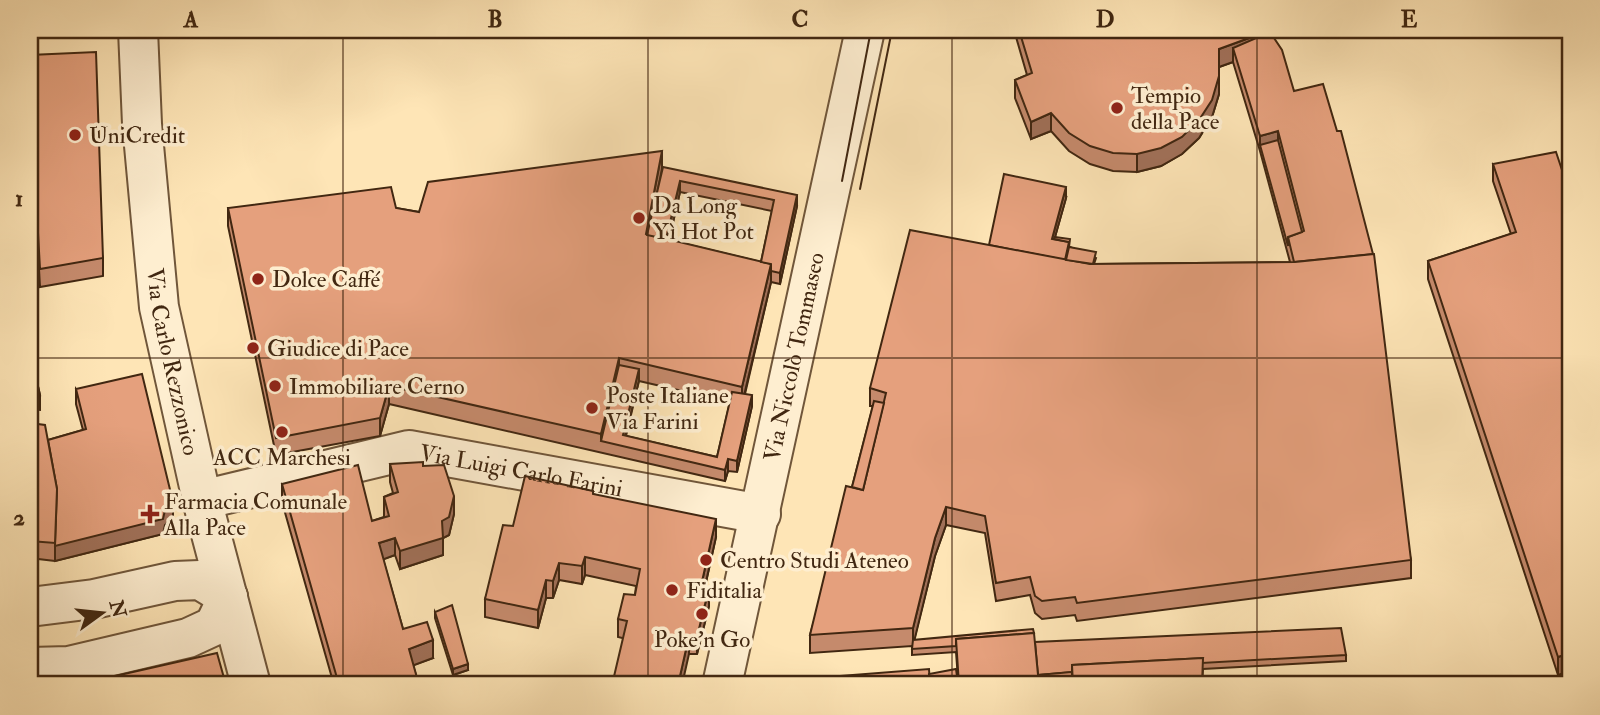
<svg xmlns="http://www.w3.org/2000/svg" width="1600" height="715" font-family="'IM FELL Double Pica',serif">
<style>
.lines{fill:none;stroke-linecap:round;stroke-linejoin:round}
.minor-casing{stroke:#70563a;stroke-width:42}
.minor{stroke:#feeed0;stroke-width:38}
.tram{stroke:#412711;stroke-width:2}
.wall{fill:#c58a6c;stroke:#412711;stroke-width:2;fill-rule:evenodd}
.shaded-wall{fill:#a07058;stroke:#412711;stroke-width:2}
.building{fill:#e5a07d;stroke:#412711;stroke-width:2}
.grid{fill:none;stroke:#412711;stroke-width:2;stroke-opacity:0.55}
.poi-dot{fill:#8f2418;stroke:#feeed0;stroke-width:2.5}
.labels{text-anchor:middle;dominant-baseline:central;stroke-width:7;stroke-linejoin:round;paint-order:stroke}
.poi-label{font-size:23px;fill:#412711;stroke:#feeed0;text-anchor:start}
.street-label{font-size:23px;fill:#412711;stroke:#feeed0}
.neatline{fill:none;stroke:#412711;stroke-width:2.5}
.grid-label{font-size:23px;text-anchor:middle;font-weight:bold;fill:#412711}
</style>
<rect width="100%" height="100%" fill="#fee5b6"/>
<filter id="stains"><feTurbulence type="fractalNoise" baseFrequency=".00286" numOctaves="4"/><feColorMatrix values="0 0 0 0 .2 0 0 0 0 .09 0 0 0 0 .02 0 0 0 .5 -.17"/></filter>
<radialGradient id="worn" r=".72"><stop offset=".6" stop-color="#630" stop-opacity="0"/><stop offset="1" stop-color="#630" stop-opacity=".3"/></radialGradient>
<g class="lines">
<g class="minor-casing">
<g id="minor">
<path id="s1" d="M138,30L142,124L159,307L202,500L251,685"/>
<path id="s2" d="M202,500L409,450L761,514"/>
<polyline points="30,607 94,599 175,581 200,580 228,597"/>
<polyline points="30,667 69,666 188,638 214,626 228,597"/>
<path id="s3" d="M722,685L865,30"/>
</g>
</g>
<use href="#minor" class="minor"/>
<g class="tram">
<polyline points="842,181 871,30"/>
<polyline points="860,189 892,30"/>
</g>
</g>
<g class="wall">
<polygon points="1014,30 1274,30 1274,39 1411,560 1411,578 1077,621 1075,615 1042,619 1035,613 1030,595 996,601 985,533 946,525 935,556 914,640 1035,642 1346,655 1346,661 1203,669 1202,685 800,685 929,674 958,679 956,652 912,655 912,646 810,653 810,635 852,487 873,406 870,406 870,388 989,245 1066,198 1055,237 1070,247 1096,258 1094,264 1290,262 1260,151 1233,62 1219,67 1219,94 1212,117 1199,138 1182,154 1161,166 1137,172 1113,171 1090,164 1069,151 1051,131 1031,139 1015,98 1015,80 1027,75"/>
<polygon points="30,55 103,258 103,276 40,287 38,251 30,252"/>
<polygon points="1493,164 1570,194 1558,675 1428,279 1428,261 1511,234 1493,181"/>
<path d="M662,169L797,206L780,284L771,282L745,394L752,406L737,472L728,471L725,481L389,404L380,436L276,455L228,226V208H396L419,212ZM680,192L772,211L761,262L669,240ZM639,381L730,402L717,457L626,436Z"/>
<polygon points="30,351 40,395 40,410 30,409"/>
<polygon points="76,389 173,517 165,525 163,534 55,561 30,558 30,423 48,440 83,430 76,404"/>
<polygon points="390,464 423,466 454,514 449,535 443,538 443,555 400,569 395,555 383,559 403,629 433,658 413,665 419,685 334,685 282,502 282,484 372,521 384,517 384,497 393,493 390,482"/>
<polygon points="593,494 716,537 705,587 709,606 697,654 689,654 618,637 618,619 635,595 636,586 585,575 582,584 559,580 553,598 546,598 538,628 485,617 485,599 513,526"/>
<polygon points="435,612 468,670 453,675 435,618"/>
</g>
<g class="shaded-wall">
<polygon points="1271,30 1274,30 1274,46 1233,48 1233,62 1219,67 1219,49"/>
<polygon points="1219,76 1219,94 1212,117 1199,138 1182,154 1161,166 1137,172 1137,154"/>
<polygon points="1051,113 1051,131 1031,139 1031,122"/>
<polygon points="1278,131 1278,146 1260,145 1260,136"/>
<polygon points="662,151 662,169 648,242 646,234"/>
<polygon points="680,181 680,192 665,257 665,246"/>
<polygon points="1066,187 1066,198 1053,244 1052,239"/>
<polygon points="797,195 797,206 780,284 780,273"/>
<polygon points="771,264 771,282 742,404 742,387"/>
<polygon points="619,358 619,376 601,441 601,434"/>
<polygon points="639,369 639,380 623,446 623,435"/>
<polygon points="389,386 389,404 380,436 380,418"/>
<polygon points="752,395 752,406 737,472 737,461"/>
<polygon points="728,459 728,471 725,481 725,470"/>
<polygon points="454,496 454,514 449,535 443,538 443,555 400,569 400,551 442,521"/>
<polygon points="173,502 173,517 165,525 163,534 55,561 55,543 165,510"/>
<polygon points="946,507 946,525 935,556 913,646 913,628 935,538"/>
<polygon points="716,519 716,537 701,604 701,586"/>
<polygon points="395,538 395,555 379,561 379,543"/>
<polygon points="585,557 585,575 582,584 582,566"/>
<polygon points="559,563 559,580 553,598 553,581"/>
<polygon points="546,580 546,598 538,628 538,610"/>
<polygon points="709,588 709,606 697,654 697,637"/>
<polygon points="689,636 689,654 682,685 678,685"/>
<polygon points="433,640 433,658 409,667 409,649"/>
<polygon points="1570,653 1570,671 1558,675 1558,657"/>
<polygon points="468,664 468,670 453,675 453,669"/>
</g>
<g class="building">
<polygon points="1019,30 1271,30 1219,49 1219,76 1212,100 1199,120 1182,137 1161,148 1137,154 1113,153 1090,146 1069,133 1051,113 1031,122 1015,80 1032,73"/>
<polygon points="1270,32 1282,50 1294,91 1323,84 1337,131 1341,131 1373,254 1294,262 1288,237 1304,231 1278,131 1260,136 1233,48"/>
<polygon points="96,52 103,258 40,269 38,233 30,234 30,55"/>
<polygon points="1278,140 1302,232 1288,237 1288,246 1260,145"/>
<polygon points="662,151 646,234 771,264 742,387 619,358 601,434 389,386 380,418 276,438 228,208 391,187 396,208 419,212 428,182"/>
<polygon points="1556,152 1570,194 1570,653 1558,657 1428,261 1516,232 1493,164"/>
<polygon points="663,167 797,195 780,273 771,271 771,264 761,262 774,200 680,181 666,239 647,235"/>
<polygon points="1004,174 1066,187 1052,239 1069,242 1065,260 989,245"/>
<polygon points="910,230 1090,264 1295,262 1374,254 1411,560 1077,603 1075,597 1042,601 1035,596 1030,577 996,583 985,516 946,507 935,538 913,628 810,635 846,486 863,490 886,393 870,388"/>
<polygon points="1055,237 1070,239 1069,247 1069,242 1054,239"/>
<polygon points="1069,247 1096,252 1093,264 1066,260"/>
<polygon points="30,351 40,395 30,394"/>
<polygon points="619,365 639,369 623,435 717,457 732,392 752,395 737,461 728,459 725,470 601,441"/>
<polygon points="142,374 173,502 165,510 163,519 55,546 57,489 48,440 86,429 76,389"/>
<polygon points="874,401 884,403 863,490 852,487"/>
<polygon points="30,423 45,425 57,489 55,543 30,541"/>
<polygon points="423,462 423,466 444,465 454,496 449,517 442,521 443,538 400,551 395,538 379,543 403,629 427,622 433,640 409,649 419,685 339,685 282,484 358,465 372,521 389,516 384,497 398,492 390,464"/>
<polygon points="525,476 593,491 593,494 716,519 701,586 709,588 697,637 689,636 678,685 612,685 627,621 618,619 624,594 635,595 640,569 585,557 582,566 559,563 553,581 546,580 538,610 485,599 503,525 513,526"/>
<polygon points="452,605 468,664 453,669 435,612"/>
<polygon points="1341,628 1346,655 1202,663 1203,658 1072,665 1072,672 1038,675 1035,642"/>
<polygon points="1033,629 1034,633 956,639 956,646 912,649 913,640"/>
<polygon points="1034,633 1038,675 1072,672 1072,685 959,685 956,639"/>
<polygon points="217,653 226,685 66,685 68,683 102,679"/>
<polygon points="1203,658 1202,685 1073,685 1072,665"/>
<polygon points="929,669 930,685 800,685 802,679"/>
<polygon points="956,669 958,683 940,685 930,685 929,674"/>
<polygon points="30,680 57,681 57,685 30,685"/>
</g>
<path class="grid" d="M343,30V685M648,30V685M952,30V685M1257,30V685M30,358H1570"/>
<g class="poi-dot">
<circle cx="1117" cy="108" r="7"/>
<circle cx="75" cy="135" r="7"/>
<circle cx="639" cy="218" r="7"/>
<circle cx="258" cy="279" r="7"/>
<circle cx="253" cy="348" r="7"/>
<circle cx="275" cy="386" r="7"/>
<circle cx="592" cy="408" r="7"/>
<circle cx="282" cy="432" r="7"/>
<path d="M146.5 503.5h7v7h7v7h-7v7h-7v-7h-7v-7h7z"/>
<circle cx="706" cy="560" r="7"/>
<circle cx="672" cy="590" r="7"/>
<circle cx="702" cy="614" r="7"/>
</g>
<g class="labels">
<g class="poi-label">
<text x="1131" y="95">Tempio<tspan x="1131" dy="26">della Pace</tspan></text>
<text x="89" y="135">UniCredit</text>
<text x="653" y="205">Da Long<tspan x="653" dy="26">Yì Hot Pot</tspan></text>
<text x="272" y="279">Dolce Caffé</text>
<text x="267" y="348">Giudice di Pace</text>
<text x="289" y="386">Immobiliare Cerno</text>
<text x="606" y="395">Poste Italiane<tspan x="606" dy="26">Via Farini</tspan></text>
<text x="282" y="457" text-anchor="middle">ACC Marchesi</text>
<text x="164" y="501">Farmacia Comunale<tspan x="164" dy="26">Alla Pace</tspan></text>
<text x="720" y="560">Centro Studi Ateneo</text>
<text x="686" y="590">Fiditalia</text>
<text x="702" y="639" text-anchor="middle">Poke'n Go</text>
</g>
<g class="street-label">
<text stroke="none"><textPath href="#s3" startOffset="336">Via Niccolò Tommaseo</textPath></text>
<text stroke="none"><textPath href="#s1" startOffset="334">Via Carlo Rezzonico</textPath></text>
<text stroke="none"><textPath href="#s2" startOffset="327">Via Luigi Carlo Farini</textPath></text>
</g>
</g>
<rect width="1600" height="715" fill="none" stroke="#fee5b6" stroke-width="77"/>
<g transform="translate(102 613) rotate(75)" stroke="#feeed0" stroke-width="5" paint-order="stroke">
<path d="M0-5L12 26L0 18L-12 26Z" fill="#412711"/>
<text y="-10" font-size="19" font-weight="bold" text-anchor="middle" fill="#412711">N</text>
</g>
<rect x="38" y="38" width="1524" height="638" class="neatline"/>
<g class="grid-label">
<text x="191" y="27">A</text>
<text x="495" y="27">B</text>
<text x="800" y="27">C</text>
<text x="1105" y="27">D</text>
<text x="1409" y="27">E</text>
<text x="19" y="206">1</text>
<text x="19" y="525">2</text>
</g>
<rect width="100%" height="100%" filter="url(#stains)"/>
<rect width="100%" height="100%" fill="url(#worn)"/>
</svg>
